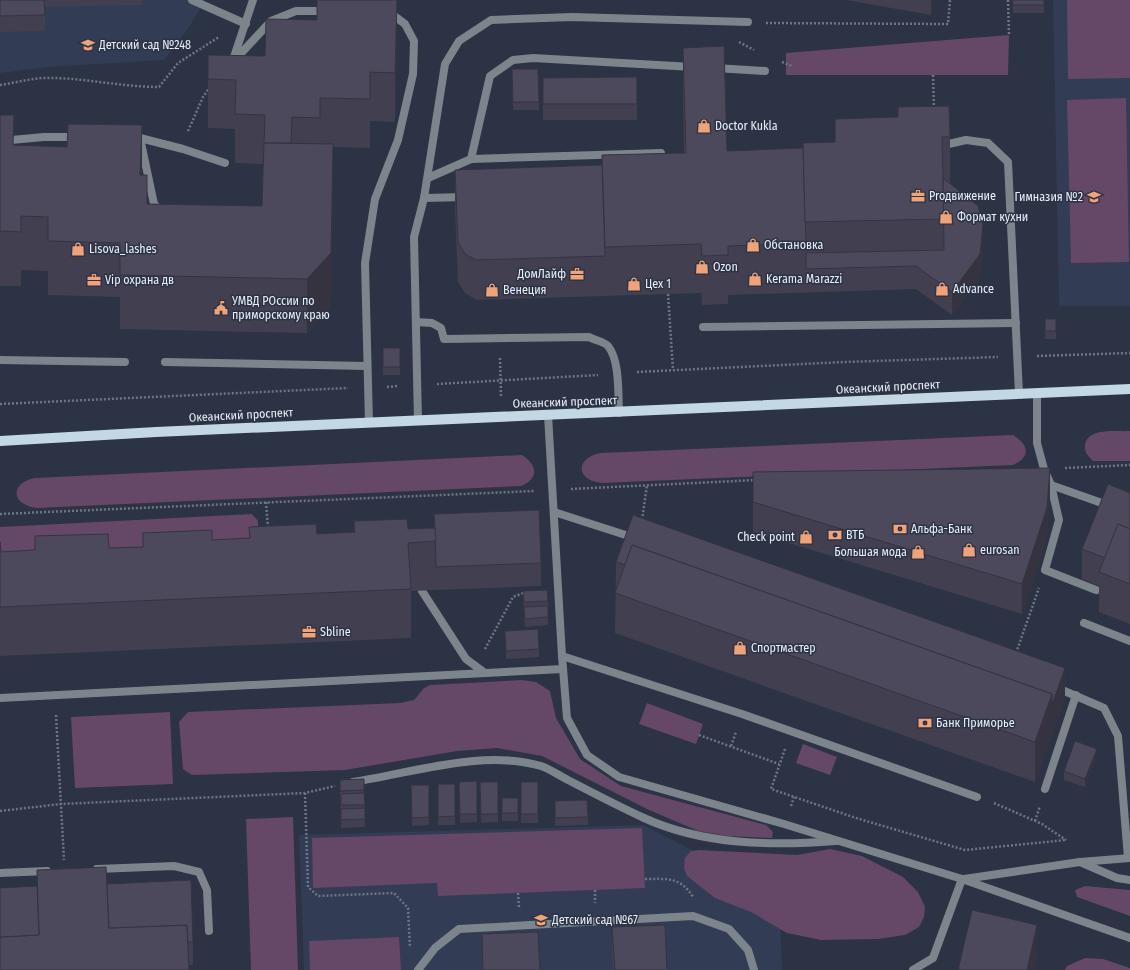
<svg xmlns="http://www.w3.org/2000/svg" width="1130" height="970" font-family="'Fira Sans Condensed',sans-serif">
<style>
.built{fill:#323c54}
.green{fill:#654768}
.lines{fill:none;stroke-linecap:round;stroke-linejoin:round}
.path{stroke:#6e7583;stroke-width:2.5;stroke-dasharray:2 2;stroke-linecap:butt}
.lane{stroke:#7c858b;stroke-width:8}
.street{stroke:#7c858b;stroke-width:8}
.primary{stroke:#c4d7e4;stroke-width:10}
.wall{fill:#423f50}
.shaded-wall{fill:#363341}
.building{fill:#4d495d;stroke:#363341}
.labels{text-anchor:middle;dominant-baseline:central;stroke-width:3;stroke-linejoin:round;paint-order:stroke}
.poi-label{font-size:12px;fill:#eaeffa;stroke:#2b3344;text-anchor:start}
.street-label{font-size:12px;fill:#eaeffa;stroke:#2b3344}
</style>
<rect width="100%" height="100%" fill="#2b3344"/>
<g class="built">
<polygon points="0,0 205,0 188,29 164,60 48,67 0,73"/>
<polygon points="1053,0 1130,0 1130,306 1059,306"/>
<polygon points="643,825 749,879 779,885 782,970 304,970 299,835"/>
</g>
<g class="green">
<polygon points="1067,0 1130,0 1130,78 1068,79"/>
<polygon points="1009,35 1008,75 786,75 786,53"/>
<polygon points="1126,98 1129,262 1071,263 1067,100"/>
<path d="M1130,431V461H1093C1088,456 1084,452 1085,445C1088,427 1117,432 1130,431Z"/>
<path d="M1013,435C1029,445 1031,457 1013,465L602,483C576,481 574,458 601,453Z"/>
<path d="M522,455C537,465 540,478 521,486L37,508C11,505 9,483 35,478Z"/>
<polygon points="252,514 258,521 259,543 0,560 0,527"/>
<polygon points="522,680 536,682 550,691 556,718 580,759 621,786 766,825 773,832 772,838 728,836 698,831 647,809 542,756 497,748 457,751 345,770 192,775 183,769 179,722 188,712 400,703 414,700 424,688 430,685"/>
<polygon points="647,703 703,724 696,744 639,724"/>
<polygon points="170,712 173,784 75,788 71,717"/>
<polygon points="803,744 837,757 830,775 796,763"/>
<polygon points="293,817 298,970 251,970 246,819"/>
<polygon points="642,828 645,888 438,896 437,883 313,888 312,838"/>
<polygon points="830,849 862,856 903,877 918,892 925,907 924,917 919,927 905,935 878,939 821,940 787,933 751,912 715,898 687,876 684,868 685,858 691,851 699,850 797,855"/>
<polygon points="1085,886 1130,890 1130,916 1077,897 1075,890"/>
<polygon points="399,937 401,970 310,970 309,941"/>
<polygon points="1085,958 1103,959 1130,968 1130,970 1065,970 1067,966"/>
</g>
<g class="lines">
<g class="path">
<polyline points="1008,0 1009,35"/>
<polyline points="766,23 948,24 950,0"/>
<polyline points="739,42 754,50"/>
<polyline points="782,62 792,66"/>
<polyline points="933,75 934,109"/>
<path d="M0,85C14,83 28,79 43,78C82,77 120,87 159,87L178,63L219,37"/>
<polyline points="188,131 203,97 210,87"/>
<polyline points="668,294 673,370"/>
<polyline points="1037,356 1130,353"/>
<polyline points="500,358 501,397"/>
<polyline points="637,372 844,362 998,357"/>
<polyline points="437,384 598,375"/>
<polyline points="387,387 398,386"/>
<polyline points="0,404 348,388"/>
<polyline points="1065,468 1130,465"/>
<polyline points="571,489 756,480"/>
<polyline points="266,502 268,528"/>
<polyline points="0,514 534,491"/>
<polyline points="642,520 647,485"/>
<polyline points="485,649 513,597 526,592"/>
<polyline points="1016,653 1039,588"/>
<polyline points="56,715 64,860"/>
<polyline points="699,735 779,764"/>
<polyline points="731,746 736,732"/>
<polyline points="785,749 771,789 856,818 965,850 1066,840"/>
<polyline points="305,793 308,887 318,896 394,893 408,908 410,948"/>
<polyline points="994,803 1042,824 1066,840"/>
<polyline points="791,806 794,797"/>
<polyline points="0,811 61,804 305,793 335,786"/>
<polyline points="1035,821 1040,806"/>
<path d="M645,879C666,879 680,876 693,897"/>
<polyline points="595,890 595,903"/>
<polyline points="518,893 519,907"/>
</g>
<g class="lane">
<polyline points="192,0 246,24"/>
<polyline points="233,60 253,0"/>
<polyline points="232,63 271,21 296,11 328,11"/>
<polyline points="715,68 765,71"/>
<polyline points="137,138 140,138 154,204 161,211"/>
<polyline points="140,138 183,149 225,163"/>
<polyline points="0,141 44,137 77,137"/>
<polyline points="940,146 966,140 988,143 1008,162 1019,394"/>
<polyline points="471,159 490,76 513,60 533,58 693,67"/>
<polyline points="428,178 471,159 661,153"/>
<polyline points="424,198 466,197"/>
<path d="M416,322L432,323L441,328L444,339L589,337C594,340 605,342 608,346C620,360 618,395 619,413"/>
<polyline points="703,327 1016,323"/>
<polyline points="0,360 125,362"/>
<polyline points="165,362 367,366"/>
<polyline points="1037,393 1037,443 1044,469 1051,485 1059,520 1045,570 1096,590"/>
<polyline points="418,421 414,237 424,198 445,64 459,41 491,20 572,17 748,22"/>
<polyline points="369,423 365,263 375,199 398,140 413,74 414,41 405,24 393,15 387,13"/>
<polyline points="1051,485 1130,513"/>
<polyline points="554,512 635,538"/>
<polyline points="422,591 466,659 485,673"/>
<polyline points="1084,623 1130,641"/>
<polyline points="562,656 742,714 977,797"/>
<polyline points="1055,687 1104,708 1118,736 1128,858"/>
<polyline points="0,698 563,669"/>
<path d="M353,782C412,773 483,749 541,766C550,769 560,776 568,780C593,793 618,806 644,818C703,845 772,846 836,841"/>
<polyline points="1045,789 1076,695"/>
<polyline points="1080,862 1117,878 1130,880"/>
<polyline points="97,869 174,866 199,872 207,890 209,931"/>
<polyline points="0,873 47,871"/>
<polyline points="418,970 435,948 459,929 693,916 729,929 748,950 754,970"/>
<polyline points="913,970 933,958 962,879"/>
</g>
<g class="street">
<polyline points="548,415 562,656 567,718 587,755 619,777 784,824 962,879 1130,938"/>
<polyline points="964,879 1080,862 1130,858"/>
</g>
<polyline class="primary" points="0,441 156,432 1130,389"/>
</g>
<g class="wall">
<polygon points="0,0 142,0 142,5 45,7 45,31 0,32"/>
<polygon points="846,0 933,0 931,15"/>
<polygon points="1012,0 1044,0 1044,13 1013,13"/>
<polygon points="397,40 395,122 370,121 370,148 333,147 333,198 331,307 307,333 120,329 120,297 48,295 48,271 21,270 21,286 0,286 0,115 14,145 142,175 147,204 262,206 263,164 235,163 235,129 208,128 208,79 265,56"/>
<polygon points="683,48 727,151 803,148 835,142 835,119 950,137 950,183 983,248 980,278 952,315 916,289 728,295 728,304 702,305 701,293 476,300 465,293 458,282 455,210 455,170 602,165 602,155 684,153 683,97"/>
<polygon points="512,69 538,69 539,110 513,110"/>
<polygon points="637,77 637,120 543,120 543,78"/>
<rect x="1045" y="319" width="11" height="20"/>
<rect x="383" y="348" width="17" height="27"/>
<polygon points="753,472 1050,497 1047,538 1022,614 753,532"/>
<polygon points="1130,493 1130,624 1099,612 1099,586 1082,579 1082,549"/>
<polygon points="434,514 541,563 541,586 436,590 411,591 411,638 0,656 0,542 1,552 143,547 212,540 249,538 249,527 317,534 354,532 354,521 408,529 434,528"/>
<polygon points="616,562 1065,698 1035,782 615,633"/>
<polygon points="523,591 548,601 548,625 525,627 524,616"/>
<polygon points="505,631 539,649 539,657 506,659"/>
<polygon points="1097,757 1085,787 1064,780 1064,771"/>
<polygon points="364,779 365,827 341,828 340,788"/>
<polygon points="477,781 477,822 460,823 459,782"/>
<polygon points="480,782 498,782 498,822 481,823"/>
<rect x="521" y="782" width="17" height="41"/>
<rect x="438" y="784" width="17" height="41"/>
<polygon points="411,785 429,785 429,825 412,826"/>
<rect x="502" y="798" width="16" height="23"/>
<polygon points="555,801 588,817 588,825 555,826"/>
<polygon points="37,870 107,884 193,942 193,965 0,970 37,886"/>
<polygon points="612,927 667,970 613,970 612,957"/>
<polygon points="482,934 540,970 482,970"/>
</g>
<g class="shaded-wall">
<polygon points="397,0 397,40 395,122 395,73"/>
<polygon points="931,0 933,0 931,15"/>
<polygon points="142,125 142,180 140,175"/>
<polygon points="333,144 333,198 331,307 307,333 307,279"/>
<polygon points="983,225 983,248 980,278 952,315 952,292"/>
<polygon points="1050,468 1050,497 1047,538 1022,614 1022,584"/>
<polygon points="1065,668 1065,698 1035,782 1035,742 1052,694"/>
<polygon points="1097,749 1097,757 1085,787 1085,779"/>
<polygon points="1037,925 1037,965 1036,970 1027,970"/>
</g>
<g class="building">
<polygon points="0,0 44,0 45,15 0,16"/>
<polygon points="317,0 397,0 395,73 370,72 370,99 320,98 320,118 292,117 291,143 264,143 265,115 235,114 236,80 208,79 208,55 265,56 266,19 317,20"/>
<rect x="1013" y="0" width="31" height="5"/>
<polygon points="724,46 727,151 803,148 806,243 728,246 728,255 702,256 701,244 605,247 602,155 686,153 683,48"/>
<polygon points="512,69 538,69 539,102 513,102"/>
<polygon points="637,77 637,104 543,104 543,78"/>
<polygon points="949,106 950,137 942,137 944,219 805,222 803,143 835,142 835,119 898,117 898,107"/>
<polygon points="0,115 14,115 13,145 67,147 68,124 142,125 140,175 147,175 147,204 262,206 264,143 333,144 331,253 307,279 120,275 120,243 48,241 48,217 21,216 21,232 0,231"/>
<polygon points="602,165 605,256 476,260 465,254 458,242 455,170"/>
<polygon points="943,178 978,206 983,225 980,254 952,292 916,266 806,269 806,253 944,250"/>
<rect x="1045" y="319" width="11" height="12"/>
<rect x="383" y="348" width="17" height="19"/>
<polygon points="1050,468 1047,508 1022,584 753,502 753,472"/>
<polygon points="1108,484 1130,493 1130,529 1118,524 1105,558 1082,549"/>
<polygon points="539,510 541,563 436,567 435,528 434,514"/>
<polygon points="633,515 1065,668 1052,705 1052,694 632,545 625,565 616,562"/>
<polygon points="407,519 408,529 435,528 436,541 408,543 411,589 0,607 0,542 1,552 35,550 35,536 108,534 109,548 143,547 143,533 212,530 212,540 250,538 249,527 316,524 317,534 355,532 354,521"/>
<polygon points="1118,524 1130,529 1130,584 1099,572"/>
<polygon points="632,545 1052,694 1035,742 615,593"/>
<polygon points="547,590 548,601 524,602 523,591"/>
<polygon points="548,606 548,617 525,619 524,607"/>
<polygon points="538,629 539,649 506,651 505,631"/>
<polygon points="1075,741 1097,749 1085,779 1064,771"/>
<polygon points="364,779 364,790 340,791 340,780"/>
<polygon points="477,781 477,814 460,814 459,782"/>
<polygon points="480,782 498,782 498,814 481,814"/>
<rect x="521" y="782" width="17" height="32"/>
<polygon points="438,784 455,784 455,816 438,817"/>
<polygon points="411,785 429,785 429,817 412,818"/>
<polygon points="364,793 365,805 341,805 341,794"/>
<rect x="502" y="798" width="16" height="15"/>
<polygon points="587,800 588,817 555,818 555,801"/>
<polygon points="365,808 365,819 341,820 341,809"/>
<polygon points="106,867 109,928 187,925 189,970 0,970 0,937 39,935 37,870"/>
<polygon points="191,880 193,942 188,942 187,925 109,928 107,884"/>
<polygon points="37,886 39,935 0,937 0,888"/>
<polygon points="972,910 1037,925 1027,970 958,970"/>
<polygon points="665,925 667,970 615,970 612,927"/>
<polygon points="538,932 540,970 483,970 482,934"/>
</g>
<defs>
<g id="school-bare" transform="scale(1.08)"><path d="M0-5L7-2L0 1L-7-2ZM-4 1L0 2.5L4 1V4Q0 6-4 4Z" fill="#f0a278" stroke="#2b3344" stroke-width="2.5" paint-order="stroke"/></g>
<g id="shop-bare" transform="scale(1.08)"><path d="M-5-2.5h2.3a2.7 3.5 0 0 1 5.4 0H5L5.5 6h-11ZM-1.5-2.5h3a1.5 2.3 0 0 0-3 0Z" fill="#f0a278" stroke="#2b3344" stroke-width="2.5" paint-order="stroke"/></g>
<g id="office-bare" transform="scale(1.08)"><path d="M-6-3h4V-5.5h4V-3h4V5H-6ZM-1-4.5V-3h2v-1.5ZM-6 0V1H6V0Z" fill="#f0a278" stroke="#2b3344" stroke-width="2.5" paint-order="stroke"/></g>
<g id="civic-bare" transform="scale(1.08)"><path d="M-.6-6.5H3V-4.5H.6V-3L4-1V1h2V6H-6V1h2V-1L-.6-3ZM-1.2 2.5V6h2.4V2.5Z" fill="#f0a278" stroke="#2b3344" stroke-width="2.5" paint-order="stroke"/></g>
<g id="bank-bare" transform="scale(1.08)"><path d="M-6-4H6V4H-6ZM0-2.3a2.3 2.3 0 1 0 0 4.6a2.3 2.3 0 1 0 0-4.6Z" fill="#f0a278" stroke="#2b3344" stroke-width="2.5" paint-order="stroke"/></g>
</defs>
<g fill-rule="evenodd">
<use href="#school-bare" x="88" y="45"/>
<use href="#shop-bare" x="704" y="126"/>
<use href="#office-bare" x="918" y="196"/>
<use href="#school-bare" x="1094" y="197"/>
<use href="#shop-bare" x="946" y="217"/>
<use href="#shop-bare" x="753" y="245"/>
<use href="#shop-bare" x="78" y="249"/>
<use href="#shop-bare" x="702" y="267"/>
<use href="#office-bare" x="577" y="274"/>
<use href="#shop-bare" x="755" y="279"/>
<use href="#office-bare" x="94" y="280"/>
<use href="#shop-bare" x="634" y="284"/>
<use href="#shop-bare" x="942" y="289"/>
<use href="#shop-bare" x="492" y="290"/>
<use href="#civic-bare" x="221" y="308"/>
<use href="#bank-bare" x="900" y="529"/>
<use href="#bank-bare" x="835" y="535"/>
<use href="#shop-bare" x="806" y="537"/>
<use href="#shop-bare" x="969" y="550"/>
<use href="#shop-bare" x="918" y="552"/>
<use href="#office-bare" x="309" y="632"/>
<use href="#shop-bare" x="740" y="648"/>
<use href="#bank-bare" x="925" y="723"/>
<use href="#school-bare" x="541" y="920"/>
</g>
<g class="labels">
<g class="poi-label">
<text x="99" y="45">Детский сад №248</text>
<text x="715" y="126">Doctor Kukla</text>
<text x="929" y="196">Proдвижение</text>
<text x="1083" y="197" text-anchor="end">Гимназия №2</text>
<text x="957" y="217">Формат кухни</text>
<text x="764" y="245">Обстановка</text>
<text x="89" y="249">Lisova_lashes</text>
<text x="713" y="267">Ozon</text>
<text x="566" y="274" text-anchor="end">ДомЛайф</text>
<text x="766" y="279">Kerama Marazzi</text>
<text x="105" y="280">Vip охрана дв</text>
<text x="645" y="284">Цех 1</text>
<text x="953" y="289">Advance</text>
<text x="503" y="290">Венеция</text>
<text x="232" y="301">УМВД РОссии по<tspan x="232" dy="14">приморскому краю</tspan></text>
<text x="911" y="529">Альфа-Банк</text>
<text x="846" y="535">ВТБ</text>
<text x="795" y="537" text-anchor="end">Check point</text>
<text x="980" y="550">eurosan</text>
<text x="907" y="552" text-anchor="end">Большая мода</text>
<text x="320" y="632">Sbline</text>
<text x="751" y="648">Спортмастер</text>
<text x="936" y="723">Банк Приморье</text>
<text x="552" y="920">Детский сад №67</text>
</g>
<g class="street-label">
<text transform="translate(888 387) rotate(-3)">Океанский проспект</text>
<text transform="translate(565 402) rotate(-2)">Океанский проспект</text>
<text transform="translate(241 415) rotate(-3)">Океанский проспект</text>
</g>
</g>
</svg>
